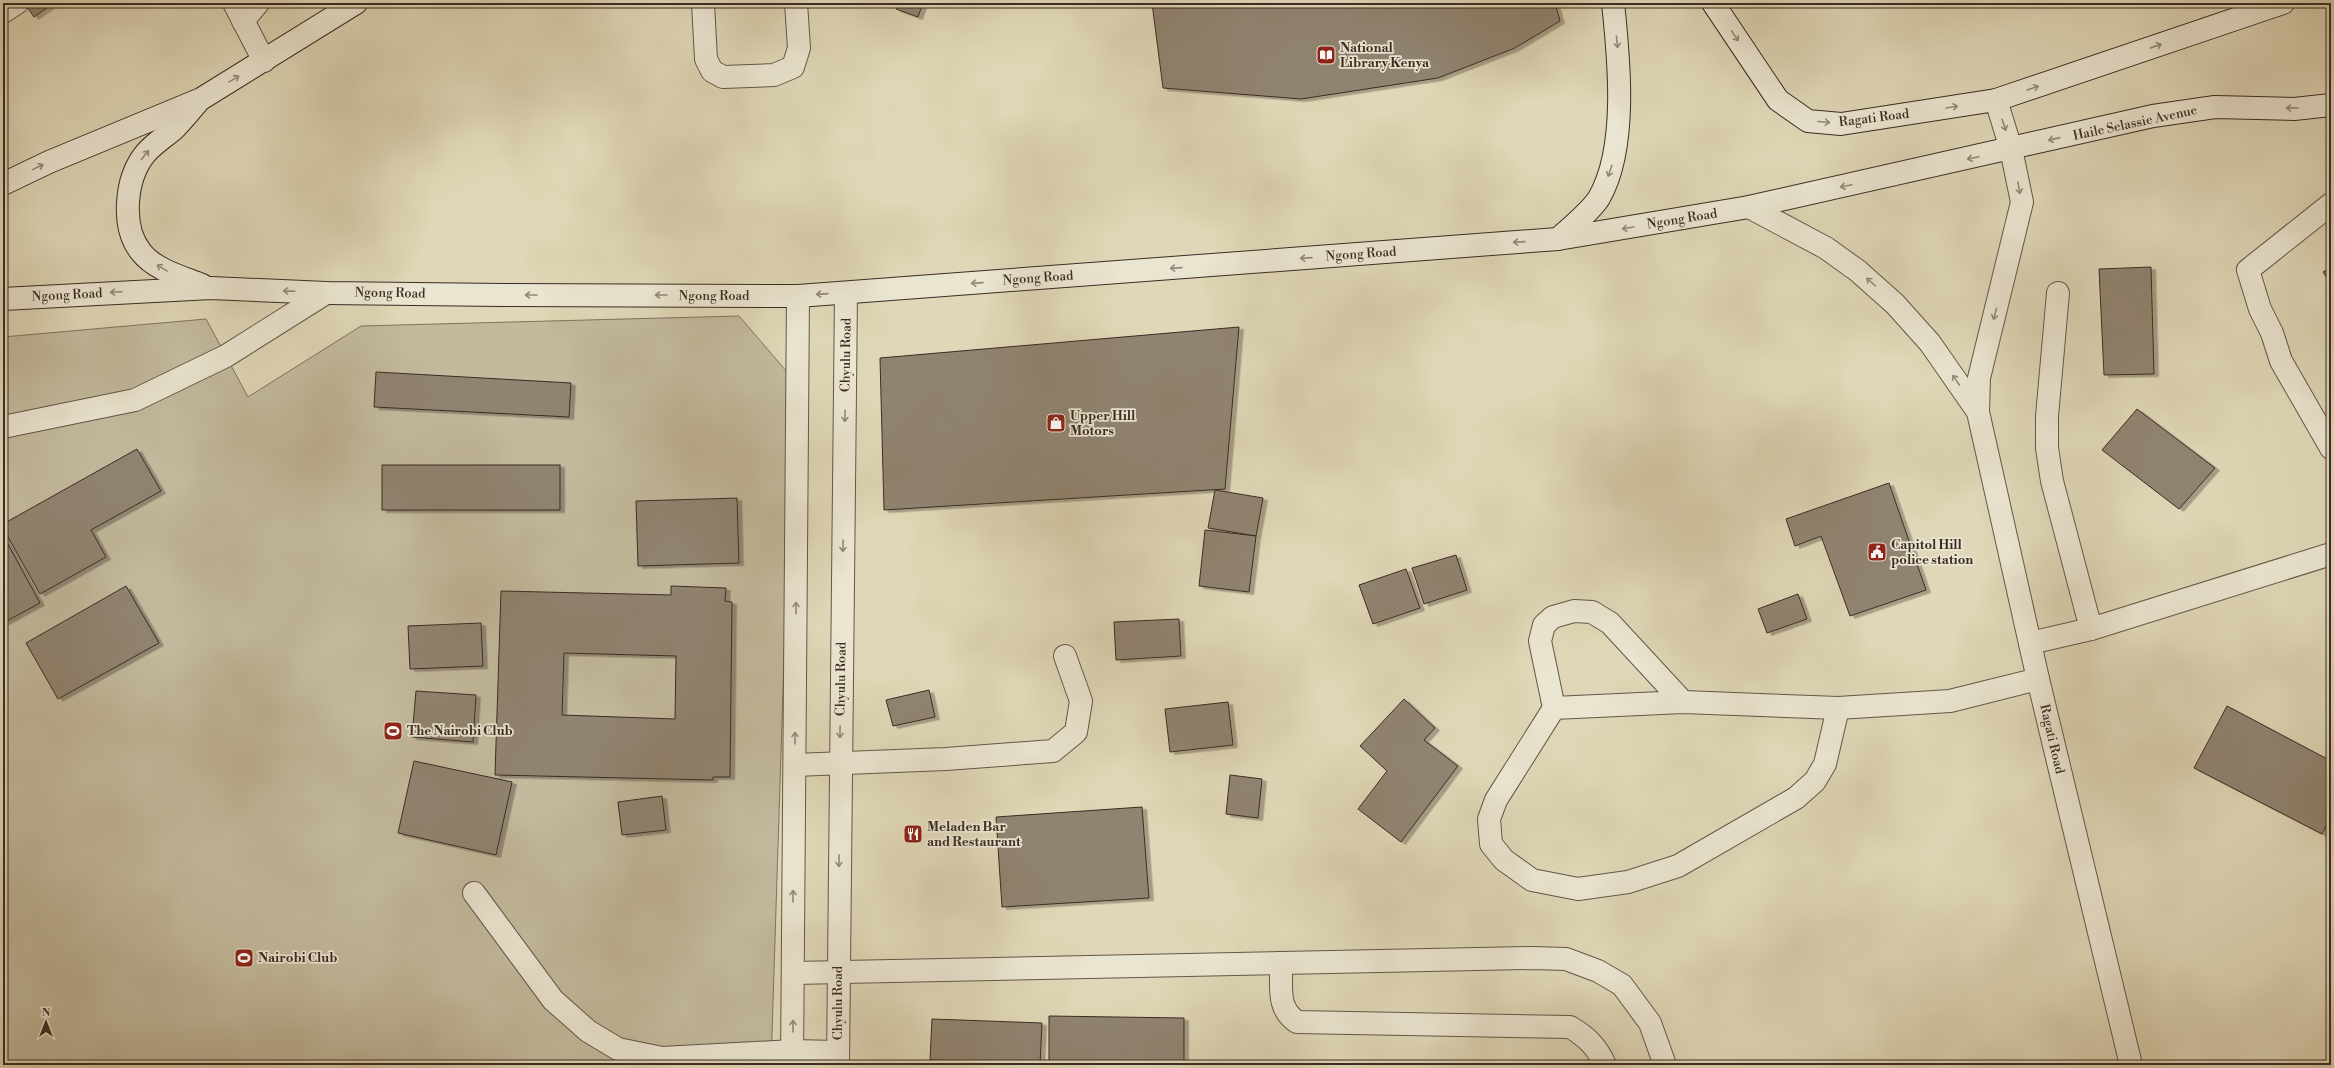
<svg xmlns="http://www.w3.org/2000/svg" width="2334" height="1068" font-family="'Libre Bodoni',serif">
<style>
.green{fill:#c3ba9e;stroke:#7f7262}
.building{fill:#908471;stroke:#3b2b25;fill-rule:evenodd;filter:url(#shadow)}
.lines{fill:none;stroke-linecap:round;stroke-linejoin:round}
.service-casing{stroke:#64564a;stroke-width:24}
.minor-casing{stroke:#64564a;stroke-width:24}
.secondary-casing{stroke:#3b2b25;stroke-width:24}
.service{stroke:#eae5d0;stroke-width:22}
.minor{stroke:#eae5d0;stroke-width:22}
.secondary{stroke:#eae5d0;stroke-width:22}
.oneway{stroke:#92887a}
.labels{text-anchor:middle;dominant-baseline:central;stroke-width:3.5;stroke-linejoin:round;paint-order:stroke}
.poi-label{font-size:13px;font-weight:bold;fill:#3b2b25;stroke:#eae5d0;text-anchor:start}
.street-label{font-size:13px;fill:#3b2b25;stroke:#eae5d0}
</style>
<defs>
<filter id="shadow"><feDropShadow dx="4.5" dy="2.5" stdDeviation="0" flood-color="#0004"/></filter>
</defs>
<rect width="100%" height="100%" fill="#dfd7b7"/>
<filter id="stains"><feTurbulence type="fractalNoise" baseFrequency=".005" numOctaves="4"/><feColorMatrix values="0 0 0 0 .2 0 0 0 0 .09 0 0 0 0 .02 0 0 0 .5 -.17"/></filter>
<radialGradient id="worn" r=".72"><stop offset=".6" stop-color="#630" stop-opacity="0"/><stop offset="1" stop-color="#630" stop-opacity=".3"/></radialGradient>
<polygon class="green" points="739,316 793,379 771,1065 3,1065 3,337 206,319 248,397 361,326"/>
<g class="building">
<polygon points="24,3 54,3 34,17"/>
<polygon points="898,3 923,3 918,17 896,9"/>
<polygon points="1152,3 1555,3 1560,21 1515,48 1438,78 1301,99 1163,88"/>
<polygon points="2151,267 2154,374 2104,375 2099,269"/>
<polygon points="2331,267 2331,284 2323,272"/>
<polygon points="1239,327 1225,489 884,510 880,358"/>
<polygon points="376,372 571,383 569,417 374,407"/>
<polygon points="2137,409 2215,468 2179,509 2102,450"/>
<polygon points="137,449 161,491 91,530 106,557 40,594 3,528 3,524"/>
<rect x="382" y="465" width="178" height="45"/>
<polygon points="1889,483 1926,590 1850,616 1821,536 1795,546 1786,519"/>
<polygon points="1215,490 1263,498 1256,536 1208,528"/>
<polygon points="737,498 739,563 638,566 636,501"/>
<polygon points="1205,530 1256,536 1249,592 1199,586"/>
<polygon points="3,535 40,603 3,623"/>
<polygon points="1456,555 1467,590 1424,604 1412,568"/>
<polygon points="1406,569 1420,608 1373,624 1359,585"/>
<polygon points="126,586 159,643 58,699 26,643"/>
<path d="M671,586L726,588L725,601L732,602L730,777H713V780L495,775L501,591L671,595ZM564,653L676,656L675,719L562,715Z"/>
<polygon points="1798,594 1807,619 1767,633 1758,609"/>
<polygon points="1179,619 1181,656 1116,660 1114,622"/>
<polygon points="481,623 483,666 410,669 408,626"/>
<polygon points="929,690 935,717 893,726 886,700"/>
<polygon points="416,691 476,695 473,742 412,737"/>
<polygon points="1404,699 1435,728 1424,740 1458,766 1401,842 1358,809 1387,771 1360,746"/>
<polygon points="1228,702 1233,745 1170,752 1165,709"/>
<polygon points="2227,706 2331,761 2331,816 2322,834 2194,768"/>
<polygon points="414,761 512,782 496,855 398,833"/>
<polygon points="1230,775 1262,779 1258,818 1226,814"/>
<polygon points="662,796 666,830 622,835 618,802"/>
<polygon points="1142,807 1149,898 1002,907 996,817"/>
<polygon points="1049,1016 1184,1018 1184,1065 1049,1065"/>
<polygon points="932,1019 1042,1023 1040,1065 1005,1065 1005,1062 930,1060"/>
</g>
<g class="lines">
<g class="service-casing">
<g id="service">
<polyline points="703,3 706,59 712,71 723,77 774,75 793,67 799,48 796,3"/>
<polyline points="3,12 17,3"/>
<polyline points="243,21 258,3"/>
<polyline points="2331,204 2248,270 2260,309 2272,333 2281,361 2331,448"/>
<polyline points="2058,293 2047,416 2047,448 2052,481 2091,629"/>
<polyline points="3,427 135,400 226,356 326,293"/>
<polyline points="1554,708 1683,702 1838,708 1825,764 1815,781 1796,798 1678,866 1628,882 1578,889 1532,880 1504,860 1491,844 1489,819 1496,800 1554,708 1540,641 1544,625 1553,617 1574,611 1592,612 1610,623 1683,702"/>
<polyline points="1838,708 1950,701 2038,679"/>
<polyline points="795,765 946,759 1053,751 1076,732 1081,701 1065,656"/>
<polyline points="474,893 553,1000 588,1031 618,1049 662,1058 793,1051 838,1052"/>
<path d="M1281,963C1282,986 1276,1008 1297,1022L1570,1027C1587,1037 1597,1047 1605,1065"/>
</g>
</g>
<g class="minor-casing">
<g id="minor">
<polyline points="234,3 264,61"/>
<polyline points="1996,100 2011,149 2022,202 1979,378 1978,412 2038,679 2131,1065"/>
<polyline points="1749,207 1826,248 1858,271 1895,304 1930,343 1978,412"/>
<polyline points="2030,643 2091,629 2331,554"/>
<polyline points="793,973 1532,958 1566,959 1598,971 1622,985 1650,1023 1665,1065"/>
<polyline points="792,1065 798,296"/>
<polyline points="838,1065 846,293"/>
</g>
</g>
<g class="secondary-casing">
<g id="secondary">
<polyline points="1713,3 1778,100 1808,121 1841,124 1996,100 2283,3"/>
<path d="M197,103C190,111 183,120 175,128C165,137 153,144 145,154C125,179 121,227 141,252C155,270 182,277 202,285"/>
<polyline points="3,184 49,162 201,99 356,3"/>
<path d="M1558,239C1570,228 1591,211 1599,198C1628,148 1619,59 1613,3"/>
<polyline points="3,299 211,288 326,293 504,295 798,296 1558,239 1749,207 2153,116 2215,107 2294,109 2331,105"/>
</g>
</g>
<use href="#service" class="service"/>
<use href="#minor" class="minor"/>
<use href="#secondary" class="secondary"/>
</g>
<defs><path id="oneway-shaft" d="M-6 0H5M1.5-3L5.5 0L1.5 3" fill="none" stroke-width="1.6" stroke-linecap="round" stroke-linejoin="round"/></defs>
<g class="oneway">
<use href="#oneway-shaft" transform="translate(1735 36) rotate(56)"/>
<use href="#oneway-shaft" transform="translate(1617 42) rotate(84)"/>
<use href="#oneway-shaft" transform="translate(2156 46) rotate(-19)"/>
<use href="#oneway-shaft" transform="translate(234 79) rotate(-32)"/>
<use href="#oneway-shaft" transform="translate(2033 88) rotate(-19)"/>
<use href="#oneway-shaft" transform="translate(1952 107) rotate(-9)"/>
<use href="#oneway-shaft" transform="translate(2292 108) rotate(178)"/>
<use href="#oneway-shaft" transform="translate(1824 122) rotate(5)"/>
<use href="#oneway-shaft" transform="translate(2004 125) rotate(72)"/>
<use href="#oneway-shaft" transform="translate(2054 139) rotate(167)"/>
<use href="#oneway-shaft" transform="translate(145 155) rotate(-51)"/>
<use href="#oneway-shaft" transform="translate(1973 158) rotate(168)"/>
<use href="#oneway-shaft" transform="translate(38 167) rotate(-26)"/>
<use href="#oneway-shaft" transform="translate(1610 171) rotate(109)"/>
<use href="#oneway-shaft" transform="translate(1846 186) rotate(168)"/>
<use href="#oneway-shaft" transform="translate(2019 188) rotate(79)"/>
<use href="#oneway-shaft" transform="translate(1628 228) rotate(171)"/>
<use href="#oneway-shaft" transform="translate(1519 242) rotate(176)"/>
<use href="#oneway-shaft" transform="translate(1306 258) rotate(176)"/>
<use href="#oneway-shaft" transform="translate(162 268) rotate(-148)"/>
<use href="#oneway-shaft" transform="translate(1176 268) rotate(176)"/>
<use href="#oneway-shaft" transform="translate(1871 282) rotate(-138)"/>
<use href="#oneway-shaft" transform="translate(977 283) rotate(176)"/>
<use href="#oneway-shaft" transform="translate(289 291) rotate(-178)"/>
<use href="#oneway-shaft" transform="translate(116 292) rotate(177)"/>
<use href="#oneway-shaft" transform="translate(822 294) rotate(176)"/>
<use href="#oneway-shaft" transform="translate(531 295) rotate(-180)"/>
<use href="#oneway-shaft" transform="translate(661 295) rotate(-180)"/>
<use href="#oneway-shaft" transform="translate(1995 314) rotate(105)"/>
<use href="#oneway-shaft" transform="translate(1956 380) rotate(-124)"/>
<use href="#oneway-shaft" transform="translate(845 416) rotate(91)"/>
<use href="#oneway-shaft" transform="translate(843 546) rotate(91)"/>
<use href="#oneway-shaft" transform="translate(796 608) rotate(-90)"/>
<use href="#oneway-shaft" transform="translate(840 732) rotate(91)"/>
<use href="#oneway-shaft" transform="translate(795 738) rotate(-90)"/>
<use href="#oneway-shaft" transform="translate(839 861) rotate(91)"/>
<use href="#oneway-shaft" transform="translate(793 896) rotate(-89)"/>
<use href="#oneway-shaft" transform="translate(793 1026) rotate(-90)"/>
</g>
<defs>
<g id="library-square" transform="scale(1)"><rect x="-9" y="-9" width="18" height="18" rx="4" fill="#8f2418" stroke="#eae5d0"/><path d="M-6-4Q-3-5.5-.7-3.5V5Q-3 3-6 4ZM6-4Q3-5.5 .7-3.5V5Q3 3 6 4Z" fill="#fff"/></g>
<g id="shop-square" transform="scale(1)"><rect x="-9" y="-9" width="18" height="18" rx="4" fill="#8f2418" stroke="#eae5d0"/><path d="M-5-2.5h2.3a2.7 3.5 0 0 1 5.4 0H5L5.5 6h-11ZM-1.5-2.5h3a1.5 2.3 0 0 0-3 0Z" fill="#fff"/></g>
<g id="civic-square" transform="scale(1)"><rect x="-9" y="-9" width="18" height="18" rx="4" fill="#8f2418" stroke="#eae5d0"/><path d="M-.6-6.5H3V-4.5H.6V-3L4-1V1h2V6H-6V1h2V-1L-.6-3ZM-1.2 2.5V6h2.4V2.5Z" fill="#fff"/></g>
<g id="stadium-square" transform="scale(1)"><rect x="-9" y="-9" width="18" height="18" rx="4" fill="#8f2418" stroke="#eae5d0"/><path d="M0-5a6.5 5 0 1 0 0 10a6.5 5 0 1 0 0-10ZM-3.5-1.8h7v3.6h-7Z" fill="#fff"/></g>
<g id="restaurant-square" transform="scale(1)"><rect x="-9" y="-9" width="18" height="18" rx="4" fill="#8f2418" stroke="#eae5d0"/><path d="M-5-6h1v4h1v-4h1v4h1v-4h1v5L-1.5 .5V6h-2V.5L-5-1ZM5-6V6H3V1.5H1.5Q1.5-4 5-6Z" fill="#fff"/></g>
</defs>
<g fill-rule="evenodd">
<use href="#library-square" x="1326" y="55"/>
<use href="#shop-square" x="1056" y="423"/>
<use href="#civic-square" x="1877" y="552"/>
<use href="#stadium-square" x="393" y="731"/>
<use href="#restaurant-square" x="913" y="834"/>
<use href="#stadium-square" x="244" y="958"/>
</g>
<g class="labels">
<g class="poi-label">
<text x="1340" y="48">National<tspan x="1340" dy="15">Library Kenya</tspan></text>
<text x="1070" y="416">Upper Hill<tspan x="1070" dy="15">Motors</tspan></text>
<text x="1891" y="545">Capitol Hill<tspan x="1891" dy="15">police station</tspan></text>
<text x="407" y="731">The Nairobi Club</text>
<text x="927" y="827">Meladen Bar<tspan x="927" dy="15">and Restaurant</tspan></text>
<text x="258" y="958">Nairobi Club</text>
</g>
<g class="street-label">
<text transform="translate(1874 118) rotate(-7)">Ragati Road</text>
<text transform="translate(2135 123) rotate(-12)">Haile Selassie Avenue</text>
<text transform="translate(1682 219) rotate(-9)">Ngong Road</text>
<text transform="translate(1361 254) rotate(-4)">Ngong Road</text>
<text transform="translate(1038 278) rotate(-4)">Ngong Road</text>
<text transform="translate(390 293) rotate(1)">Ngong Road</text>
<text transform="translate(67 295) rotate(-3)">Ngong Road</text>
<text x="714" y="296">Ngong Road</text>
<text transform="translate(846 355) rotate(-89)">Chyulu Road</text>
<text transform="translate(841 679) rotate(-89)">Chyulu Road</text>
<text transform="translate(2052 739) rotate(77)">Ragati Road</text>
<text transform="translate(838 1003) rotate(-90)">Chyulu Road</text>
</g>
</g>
<rect width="2334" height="1068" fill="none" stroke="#dfd7b7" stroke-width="16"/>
<rect x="4" y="4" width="2326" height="1060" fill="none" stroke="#3b2b25" stroke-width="2"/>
<rect x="8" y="8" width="2318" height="1052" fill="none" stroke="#3b2b25"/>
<g transform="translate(46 1022)" stroke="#eae5d0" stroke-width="3" paint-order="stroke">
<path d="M0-3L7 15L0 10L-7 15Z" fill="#3b2b25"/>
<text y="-6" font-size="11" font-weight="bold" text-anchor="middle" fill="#3b2b25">N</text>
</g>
<rect width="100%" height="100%" filter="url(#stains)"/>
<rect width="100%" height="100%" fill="url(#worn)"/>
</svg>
